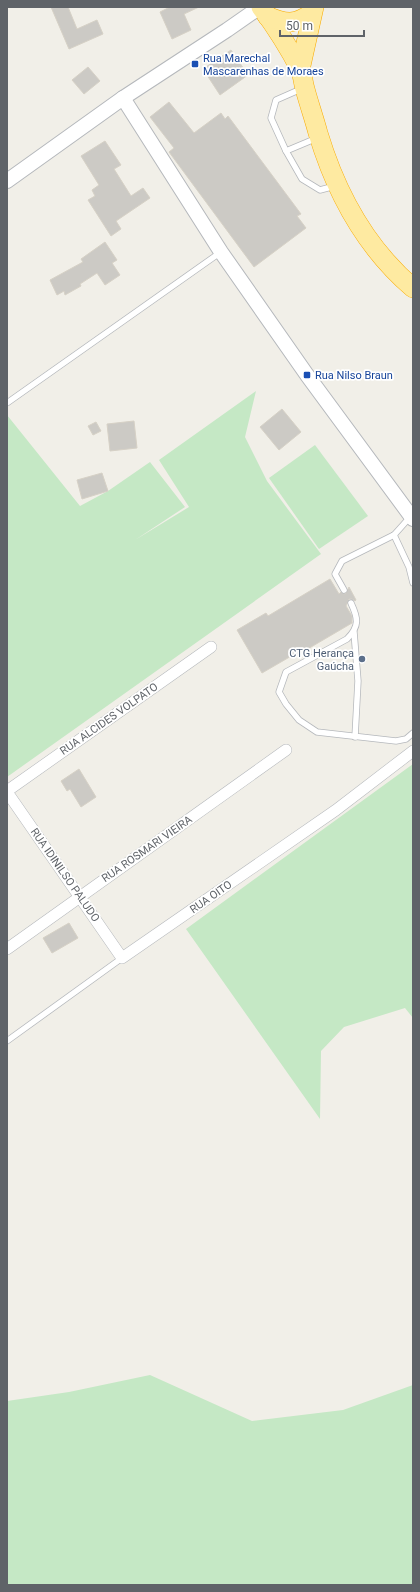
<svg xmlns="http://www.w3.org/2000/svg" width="420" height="1592" font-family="Roboto,sans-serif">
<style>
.green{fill:#c5e8c5}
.building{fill:#cccac5;stroke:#d6d1c6}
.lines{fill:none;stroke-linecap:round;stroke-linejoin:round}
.service-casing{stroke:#b5b8bc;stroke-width:7}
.minor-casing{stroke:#b5b8bc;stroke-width:12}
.tertiary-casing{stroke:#b5b8bc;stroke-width:16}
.trunk-casing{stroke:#f9ab00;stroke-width:20}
.service{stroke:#fff;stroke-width:5.5}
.minor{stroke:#fff;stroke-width:11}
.tertiary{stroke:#fff;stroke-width:14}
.trunk{stroke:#feeaa1;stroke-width:19}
.transit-dot{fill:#1a4fb4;stroke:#fff;stroke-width:1.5}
.service-dot{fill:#5c6f8a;stroke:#fff;stroke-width:1.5}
.labels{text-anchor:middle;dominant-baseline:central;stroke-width:3.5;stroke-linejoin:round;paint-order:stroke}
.transit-label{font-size:11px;fill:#164399;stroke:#fff;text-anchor:start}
.service-label{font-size:11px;fill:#4e5e75;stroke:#fff;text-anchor:end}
.street-label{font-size:11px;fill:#5f6368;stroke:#fff}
</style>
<rect width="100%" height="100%" fill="#f1efe8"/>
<g class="green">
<polygon points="256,391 245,437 267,481 321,554 7,777 7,415 80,506 108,491 150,462 185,507 135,540 189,507 159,460"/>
<polygon points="315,445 368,516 319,549 269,478"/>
<polygon points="413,764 413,1018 405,1008 344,1027 321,1051 320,1119 186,929"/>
<polygon points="150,1375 252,1421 343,1410 413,1385 413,1585 7,1585 7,1401 69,1392"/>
</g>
<g class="building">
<polygon points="51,7 68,7 77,29 97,20 103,34 69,49"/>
<polygon points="170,7 199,7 184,14 191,30 172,39 160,12"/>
<polygon points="231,50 248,75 220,95 203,69"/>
<polygon points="88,67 100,81 84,94 72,80"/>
<polygon points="169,102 194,133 221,113 225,119 228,116 301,214 297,216 306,228 254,267 169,152 174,148 150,117"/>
<polygon points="105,141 121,165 114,169 131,196 143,188 150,198 116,221 121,229 111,236 88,200 95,196 92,190 99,185 81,156"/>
<polygon points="105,242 117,260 112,263 120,275 105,285 97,273 80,284 81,286 65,295 64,291 57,295 50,280 83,262 81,259"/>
<polygon points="282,409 301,432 279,450 260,427"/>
<polygon points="134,421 137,448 110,451 107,424"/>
<polygon points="96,422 101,431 93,435 88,426"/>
<polygon points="102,473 108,491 82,499 77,480"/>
<polygon points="330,579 339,594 341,592 344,594 346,593 349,587 356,600 355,601 352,599 349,599 346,606 352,616 352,623 294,657 293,655 262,673 237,630 266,613 268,616"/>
<polygon points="79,769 96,797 81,807 70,789 67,791 61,781"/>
<polygon points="69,923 78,938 52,953 43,938"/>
</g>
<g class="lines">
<g class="service-casing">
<g id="service">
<polyline points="301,89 276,100 271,118 286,151 302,179 320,190 335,186"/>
<polyline points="286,151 317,138"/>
<polyline points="7,403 221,252"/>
<polyline points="394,535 409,567 413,583"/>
<polyline points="344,590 335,574 342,561 394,535 411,516"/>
<path d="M351,603C358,618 360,626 347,639L286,672L279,692L286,704L299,720L317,732L396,741L406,739L413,733"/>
<polyline points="354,632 358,681 355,737"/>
<polyline points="7,1041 122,958"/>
</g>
</g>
<g class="minor-casing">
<g id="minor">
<polyline points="7,791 211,647"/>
<polyline points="7,792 122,958 336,810 413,751"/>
<polyline points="7,949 286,750"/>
</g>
</g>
<g class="tertiary-casing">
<g id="tertiary">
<polyline points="123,98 221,252 307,375 413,519"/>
<polyline points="7,181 123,98 227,30 260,7"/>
</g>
</g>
<g class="trunk-casing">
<g id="trunk">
<path d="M261,7C275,26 289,48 300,69C303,75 303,83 305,89C309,104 314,118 318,133C336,193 365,247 413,288"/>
<path d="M267,16C286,24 295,25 312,13"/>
<polyline points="300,70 314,7"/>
</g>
</g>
<use href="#service" class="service"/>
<use href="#minor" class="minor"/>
<use href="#tertiary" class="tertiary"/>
<use href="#trunk" class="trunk"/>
</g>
<g class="transit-dot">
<rect x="191" y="60" width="8" height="8" rx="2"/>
<rect x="303" y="371" width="8" height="8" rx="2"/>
</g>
<circle class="service-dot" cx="362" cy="659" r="4"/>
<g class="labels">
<g class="transit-label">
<text x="203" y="58">Rua Marechal<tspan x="203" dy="13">Mascarenhas de Moraes</tspan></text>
<text x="315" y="375">Rua Nilso Braun</text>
</g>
<g class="service-label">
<text x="354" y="653">CTG Herança<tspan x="354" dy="13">Gaúcha</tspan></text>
</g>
<g class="street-label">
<text transform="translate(109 719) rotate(-35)">RUA ALCIDES VOLPATO</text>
<text transform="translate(147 849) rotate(-35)">RUA ROSMARI VIEIRA</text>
<text transform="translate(65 875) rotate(55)">RUA IDINILSO PALUDO</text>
<text transform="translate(211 897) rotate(-35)">RUA OITO</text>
</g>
</g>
<rect width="420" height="1592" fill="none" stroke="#5f6368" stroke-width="16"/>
<path d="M280 30v6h84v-6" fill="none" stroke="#5f6368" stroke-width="2"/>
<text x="286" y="30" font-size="12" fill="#5f6368" stroke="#ffffff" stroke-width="3" paint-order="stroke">50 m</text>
</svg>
